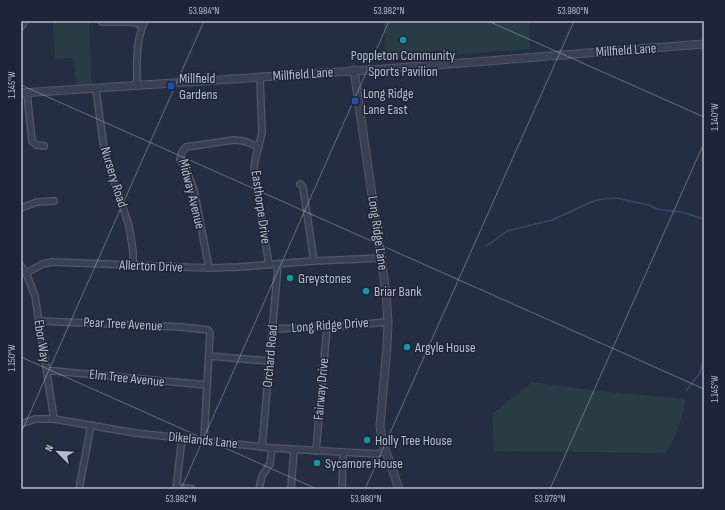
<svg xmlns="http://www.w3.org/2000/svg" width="725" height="510" font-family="'Sofia Sans Condensed',sans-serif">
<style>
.green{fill:#283c43}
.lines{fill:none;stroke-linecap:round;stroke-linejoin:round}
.stream{stroke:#3b486b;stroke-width:1.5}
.minor-casing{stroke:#525869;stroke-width:8}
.tertiary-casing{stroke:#525869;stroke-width:9}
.minor{stroke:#3a4052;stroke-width:5.5}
.tertiary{stroke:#3a4052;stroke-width:7}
.ticks{fill:none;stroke:#b7bccc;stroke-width:1;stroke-opacity:0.45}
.culture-dot{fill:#0f9aa8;stroke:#1f2537;stroke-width:1.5}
.transit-dot{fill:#1a4fb4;stroke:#1f2537;stroke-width:1.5}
.labels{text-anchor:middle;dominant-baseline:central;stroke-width:3;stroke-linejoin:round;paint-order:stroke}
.street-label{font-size:14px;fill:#b7bccc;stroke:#1f2537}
.poi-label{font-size:14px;fill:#b7bccc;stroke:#1f2537;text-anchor:start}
.neatline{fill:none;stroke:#b7bccc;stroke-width:1.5}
.ticks-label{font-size:10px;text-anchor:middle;fill:#b7bccc}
</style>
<rect width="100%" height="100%" fill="#252d42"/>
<g class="green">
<polygon points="53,21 89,21 92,85 76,85 73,58 55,59"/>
<polygon points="384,21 529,21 530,49 385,60"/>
<path d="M532,382L600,391L685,399C684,417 675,437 666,453L494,451L492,414Z"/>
</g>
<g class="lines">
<g class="stream">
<polyline points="486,246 495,240 507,231 552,220 594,201 603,199 616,198 649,205 657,209 681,212 704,219"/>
<polyline points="686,391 700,373 702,364 704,361"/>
</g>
<g class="minor-casing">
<g id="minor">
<polyline points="102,22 131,22 143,25"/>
<polyline points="21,27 25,21"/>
<polyline points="260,77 262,133 255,160 254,172 269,265"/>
<path d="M137,86C137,63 135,42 145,21"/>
<polyline points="96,89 104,149 129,226 133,251 133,265"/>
<polyline points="27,93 32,141 36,145 44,146"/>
<polyline points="300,184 303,187 314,261"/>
<polyline points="21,208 37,202 54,201"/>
<polyline points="21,266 26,273 35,296 54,419"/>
<polyline points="209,268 194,190 188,174 180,159 182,152 186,147 234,140 244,141 259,147"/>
<polyline points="26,273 43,264 52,262 209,268 239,267 314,261 382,258"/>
<polyline points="39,321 182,327 208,330 210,333 204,440"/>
<polyline points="273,329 327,327 388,322"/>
<polyline points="209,356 269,361"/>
<polyline points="47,371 54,371 207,385"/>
<polyline points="21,424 35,419 54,419 135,433 272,448 377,454 385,451"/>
<polyline points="262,447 278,265"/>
<polyline points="316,451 327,327"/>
<polyline points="176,487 192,489"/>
<polyline points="79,489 91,425"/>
<polyline points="176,489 182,438"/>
<polyline points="259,489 262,476 270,464 272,448"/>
<polyline points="291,489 294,450"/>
<polyline points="342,489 343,453"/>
</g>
</g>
<g class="tertiary-casing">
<g id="tertiary">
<polyline points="354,70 386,293 388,322 387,346 380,426 382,440 399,489"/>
<polyline points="21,93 384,69 704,44"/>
</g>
</g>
<use href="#minor" class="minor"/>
<use href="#tertiary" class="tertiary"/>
</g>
<path class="ticks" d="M488,21L704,117M21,85L704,389M21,357L317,489M21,433L204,21M181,489L389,21M365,489L574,21M550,489L704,143"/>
<g class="culture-dot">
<circle cx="403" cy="40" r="4"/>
<circle cx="290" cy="278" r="4"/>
<circle cx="366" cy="291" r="4"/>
<circle cx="407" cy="347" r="4"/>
<circle cx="367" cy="440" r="4"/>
<circle cx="317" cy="463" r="4"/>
</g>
<g class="transit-dot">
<rect x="167" y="82" width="8" height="8" rx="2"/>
<rect x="351" y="97" width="8" height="8" rx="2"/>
</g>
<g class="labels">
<g class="street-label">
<text transform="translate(626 50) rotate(-4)">Millfield Lane</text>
<text transform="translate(303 74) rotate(-4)">Millfield Lane</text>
<text transform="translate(114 177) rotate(73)">Nursery Road</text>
<text transform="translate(192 194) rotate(76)">Midway Avenue</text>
<text transform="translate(261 207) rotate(82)">Easthorpe Drive</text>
<text transform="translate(378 233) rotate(82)">Long Ridge Lane</text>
<text transform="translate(151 266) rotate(2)">Allerton Drive</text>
<text transform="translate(123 324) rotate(3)">Pear Tree Avenue</text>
<text transform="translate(330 325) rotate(-4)">Long Ridge Drive</text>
<text transform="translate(42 341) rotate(81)">Ebor Way</text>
<text transform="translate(270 356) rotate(-85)">Orchard Road</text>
<text transform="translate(127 378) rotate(6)">Elm Tree Avenue</text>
<text transform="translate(321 389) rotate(-85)">Fairway Drive</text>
<text transform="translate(203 440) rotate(6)">Dikelands Lane</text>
</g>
<g class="poi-label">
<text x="403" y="55" text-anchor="middle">Poppleton Community<tspan x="403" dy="16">Sports Pavilion</tspan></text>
<text x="179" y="78">Millfield<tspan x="179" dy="16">Gardens</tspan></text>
<text x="363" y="93">Long Ridge<tspan x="363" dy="16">Lane East</tspan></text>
<text x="298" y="278">Greystones</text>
<text x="374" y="291">Briar Bank</text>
<text x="415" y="347">Argyle House</text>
<text x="375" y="440">Holly Tree House</text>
<text x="325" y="463">Sycamore House</text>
</g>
</g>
<rect width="725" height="510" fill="none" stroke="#1f2537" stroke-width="44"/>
<g transform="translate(58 452) rotate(294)" stroke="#1f2537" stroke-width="3" paint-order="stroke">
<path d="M0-3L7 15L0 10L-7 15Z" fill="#b7bccc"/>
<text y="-6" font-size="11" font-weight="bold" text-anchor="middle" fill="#b7bccc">N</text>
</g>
<rect x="22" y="22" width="681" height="466" class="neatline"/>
<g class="ticks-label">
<text x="204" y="14">53.984°N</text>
<text x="389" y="14">53.982°N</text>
<text x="573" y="14">53.980°N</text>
<text transform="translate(11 85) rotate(-90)" y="4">1.145°W</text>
<text transform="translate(714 117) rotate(-90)" y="4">1.140°W</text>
<text transform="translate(11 358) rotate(-90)" y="4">1.150°W</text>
<text transform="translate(714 389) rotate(-90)" y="4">1.145°W</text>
<text x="181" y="502">53.982°N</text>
<text x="366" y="502">53.980°N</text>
<text x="550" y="502">53.978°N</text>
</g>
</svg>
